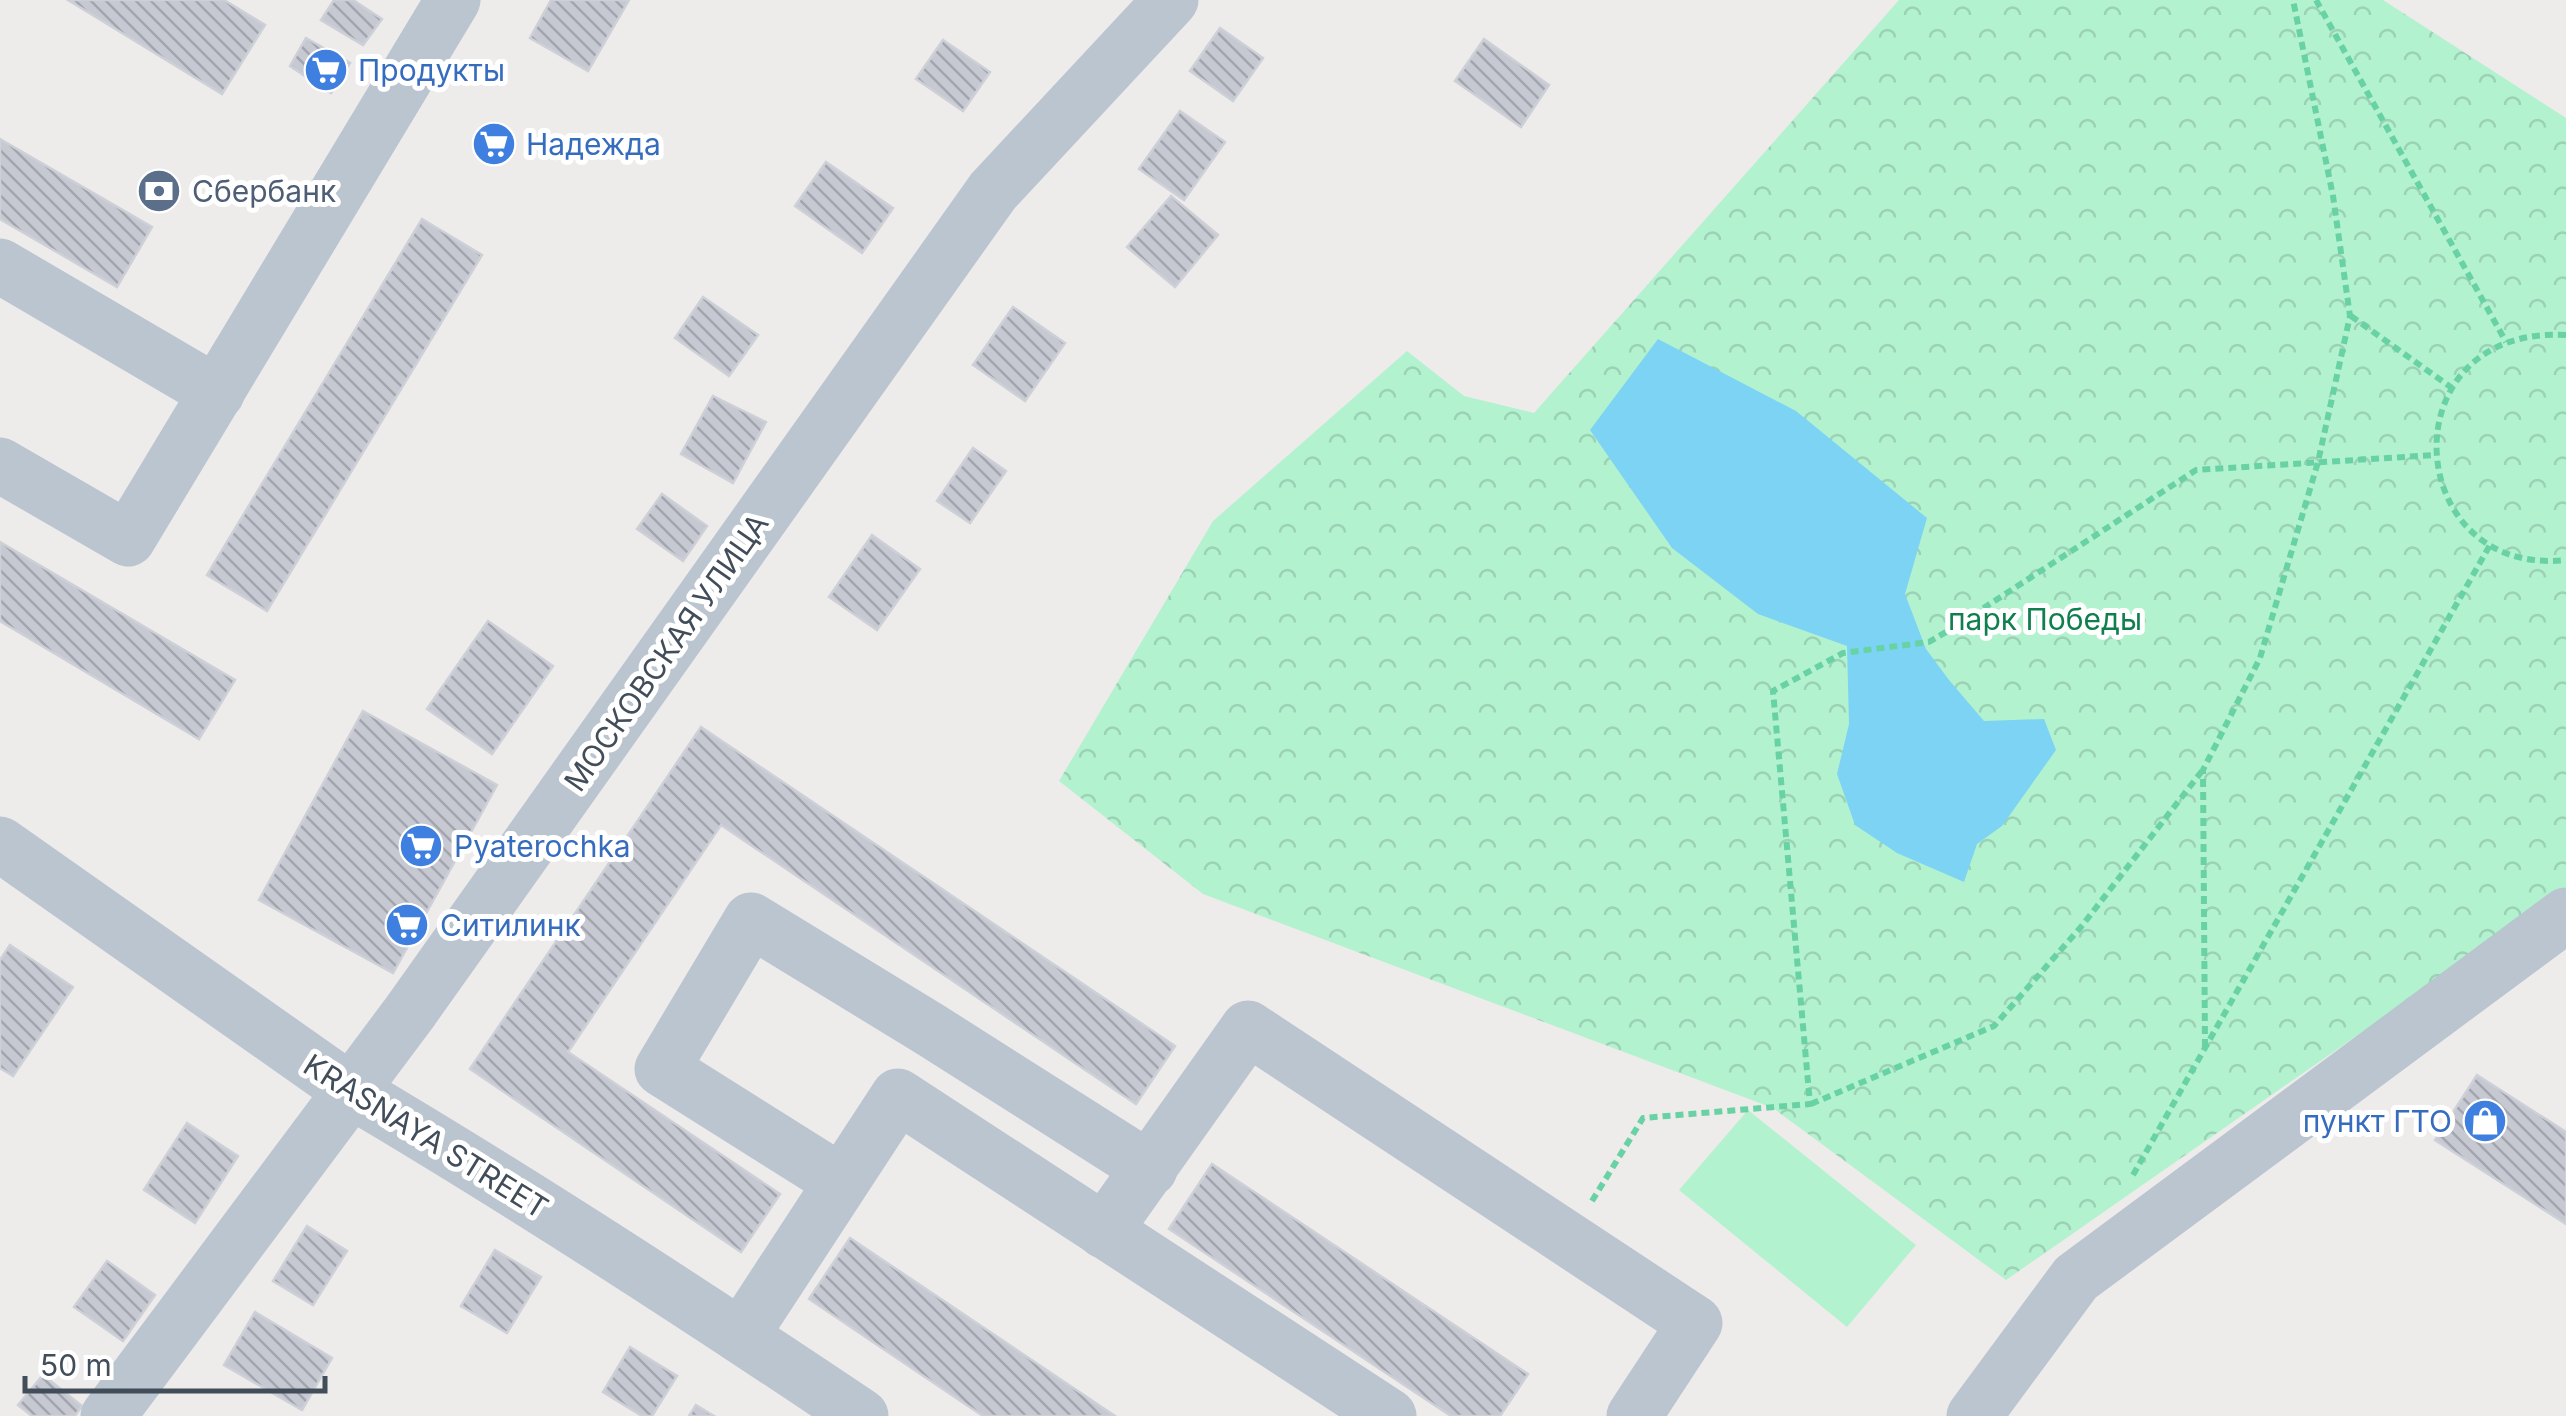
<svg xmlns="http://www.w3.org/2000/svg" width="2566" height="1416" font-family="Inter,sans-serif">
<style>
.forest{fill:url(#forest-crowns)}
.pitch{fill:#b3f2cf}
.water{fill:#7dd3f3}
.building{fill:url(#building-back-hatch);stroke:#ced0d8;stroke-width:2.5}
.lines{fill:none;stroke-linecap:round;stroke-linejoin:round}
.path{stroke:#69d2a5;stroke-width:6;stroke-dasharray:8 5;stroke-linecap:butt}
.minor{stroke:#bac5cf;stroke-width:55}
.labels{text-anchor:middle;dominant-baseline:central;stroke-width:10;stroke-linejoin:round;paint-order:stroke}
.shop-label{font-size:30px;fill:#366cbe;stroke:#fff;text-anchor:start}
.service-label{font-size:30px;fill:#4e5e75;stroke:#fff;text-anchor:start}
.park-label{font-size:30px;fill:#0f7f4e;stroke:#fff}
.street-label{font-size:30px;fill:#424d5a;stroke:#fff}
</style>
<defs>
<pattern id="forest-crowns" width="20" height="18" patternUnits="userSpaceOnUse" patternTransform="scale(2.5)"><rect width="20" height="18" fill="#b3f2cf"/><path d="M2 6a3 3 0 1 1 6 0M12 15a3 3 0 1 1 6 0" fill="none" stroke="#9bd1b4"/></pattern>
<pattern id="building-back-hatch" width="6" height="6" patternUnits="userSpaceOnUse" patternTransform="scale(2.5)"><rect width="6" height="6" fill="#c6c9d2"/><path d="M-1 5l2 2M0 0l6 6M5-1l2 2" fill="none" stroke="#a2a5ad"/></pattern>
</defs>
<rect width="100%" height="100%" fill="#eeebeb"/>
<polygon class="forest" points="1899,0 2383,0 2566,118 2566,890 2006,1280 1773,1108 1203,894 1059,781 1213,521 1407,351 1464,396 1534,413"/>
<polygon class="pitch" points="1748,1110 1916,1245 1847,1327 1679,1190"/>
<polygon class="water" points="1658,339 1796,411 1927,518 1905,594 1926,649 1949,680 1984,721 2044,719 2056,750 2002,826 1977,844 1964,882 1897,853 1855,825 1837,774 1849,724 1847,646 1758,614 1672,548 1590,430"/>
<g class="building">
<polygon points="68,0 224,0 265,25 222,94"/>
<polygon points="334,0 353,0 382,19 363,45 321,20"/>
<polygon points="551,0 629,0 588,71 530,38"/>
<polygon points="1220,28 1263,58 1233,101 1190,71"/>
<polygon points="306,38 350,63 331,93 290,66"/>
<polygon points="1484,39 1549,85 1521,127 1455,81"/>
<polygon points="943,40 990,72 963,111 916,79"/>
<polygon points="1180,111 1225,142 1184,200 1139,169"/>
<polygon points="0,139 152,227 117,287 0,219"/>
<polygon points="826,162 893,208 862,253 795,206"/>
<polygon points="1171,196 1218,235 1175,287 1127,247"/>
<polygon points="422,219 482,255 267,611 207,575"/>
<polygon points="703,297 758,335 729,376 675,338"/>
<polygon points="1013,307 1065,343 1025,401 973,365"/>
<polygon points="713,396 766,422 733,483 681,454"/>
<polygon points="973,448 1006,471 970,523 937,501"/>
<polygon points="662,494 707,526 683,561 637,529"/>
<polygon points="872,535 920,569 877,630 829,597"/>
<polygon points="0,542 235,680 199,739 0,621"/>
<polygon points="488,621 553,666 492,754 427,709"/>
<polygon points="363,711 497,785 393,973 259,900"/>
<polygon points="701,727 1175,1046 1136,1104 721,825 568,1052 780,1194 741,1252 470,1069"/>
<polygon points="10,945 73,987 13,1076 0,1068 0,960"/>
<polygon points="2477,1075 2566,1132 2566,1224 2435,1140"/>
<polygon points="187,1123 238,1156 195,1223 144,1190"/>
<polygon points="1212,1164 1528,1374 1500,1416 1451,1416 1169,1229"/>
<polygon points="307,1226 347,1251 313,1305 273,1281"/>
<polygon points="850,1238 1115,1416 983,1416 809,1299"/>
<polygon points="495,1250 541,1277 507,1333 461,1306"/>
<polygon points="107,1261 155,1295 123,1341 74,1307"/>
<polygon points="255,1312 332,1358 302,1410 224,1365"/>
<polygon points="630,1347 677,1376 652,1416 642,1416 603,1392"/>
<polygon points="43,1375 82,1406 75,1416 32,1416 18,1405"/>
<polygon points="696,1405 714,1416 689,1416"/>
</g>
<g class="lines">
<g class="path">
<polyline points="2316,0 2506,342"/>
<polyline points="2351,316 2452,388"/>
<path d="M2566,335C2386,325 2401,578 2566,560"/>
<polyline points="2205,1047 2203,770 2260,658 2318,462 2350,316 2333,196 2293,0"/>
<polyline points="1811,1104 1994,1026 2081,927 2202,771"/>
<polyline points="2133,1175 2490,545"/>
<polyline points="1592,1201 1643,1118 1810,1104 1773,691 1843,653 1929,642 1956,626 2196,470 2435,455"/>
</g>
<g class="minor">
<polyline points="0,266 217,393"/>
<polyline points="0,465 128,539 453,0"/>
<path d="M0,844L351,1091C524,1193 694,1304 861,1416"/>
<polyline points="840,1181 662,1069 751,920 931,1030 1150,1169"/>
<polyline points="1104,1231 1248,1028 1695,1323 1634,1416"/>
<polyline points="741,1336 898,1096 1389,1416"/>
<polyline points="108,1416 410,1012 993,191 1171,0"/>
<polyline points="1974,1416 2076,1278 2566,915"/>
</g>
</g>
<defs>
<g id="supermarket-disc" transform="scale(2.25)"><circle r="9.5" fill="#3f7fe0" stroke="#fff"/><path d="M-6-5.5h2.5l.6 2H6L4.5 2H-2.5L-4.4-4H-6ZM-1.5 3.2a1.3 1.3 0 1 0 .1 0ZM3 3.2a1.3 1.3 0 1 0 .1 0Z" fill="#fff"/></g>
<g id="bank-disc" transform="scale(2.25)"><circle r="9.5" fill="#5c6f8a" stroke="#fff"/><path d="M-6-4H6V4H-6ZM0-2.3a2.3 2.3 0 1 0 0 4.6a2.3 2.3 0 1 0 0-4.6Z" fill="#fff"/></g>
<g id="shop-disc" transform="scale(2.25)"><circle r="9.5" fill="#3f7fe0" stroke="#fff"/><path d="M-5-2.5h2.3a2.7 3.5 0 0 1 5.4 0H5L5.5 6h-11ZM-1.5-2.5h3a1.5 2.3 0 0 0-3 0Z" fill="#fff"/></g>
</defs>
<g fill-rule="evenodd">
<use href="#supermarket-disc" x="326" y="70"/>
<use href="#supermarket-disc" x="494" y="144"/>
<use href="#bank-disc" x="159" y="191"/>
<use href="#supermarket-disc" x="421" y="846"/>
<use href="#supermarket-disc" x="407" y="925"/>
<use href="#shop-disc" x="2485" y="1121"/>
</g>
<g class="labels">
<g class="shop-label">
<text x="358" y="70">Продукты</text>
<text x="526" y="144">Надежда</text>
<text x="454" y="846">Pyaterochka</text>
<text x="440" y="925">Ситилинк</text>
<text x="2452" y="1121" text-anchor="end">пункт ГТО</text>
</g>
<g class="service-label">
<text x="192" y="191">Сбербанк</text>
</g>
<g class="park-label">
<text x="2045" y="619">парк Победы</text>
</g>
<g class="street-label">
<text transform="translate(666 652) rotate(-55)">МОСКОВСКАЯ УЛИЦА</text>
<text transform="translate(426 1136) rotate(32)">KRASNAYA STREET</text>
</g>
</g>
<path d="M25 1376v15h300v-15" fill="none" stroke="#424d5a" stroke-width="5"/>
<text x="40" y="1376" font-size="30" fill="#424d5a" stroke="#ffffff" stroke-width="8" paint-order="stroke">50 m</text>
</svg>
